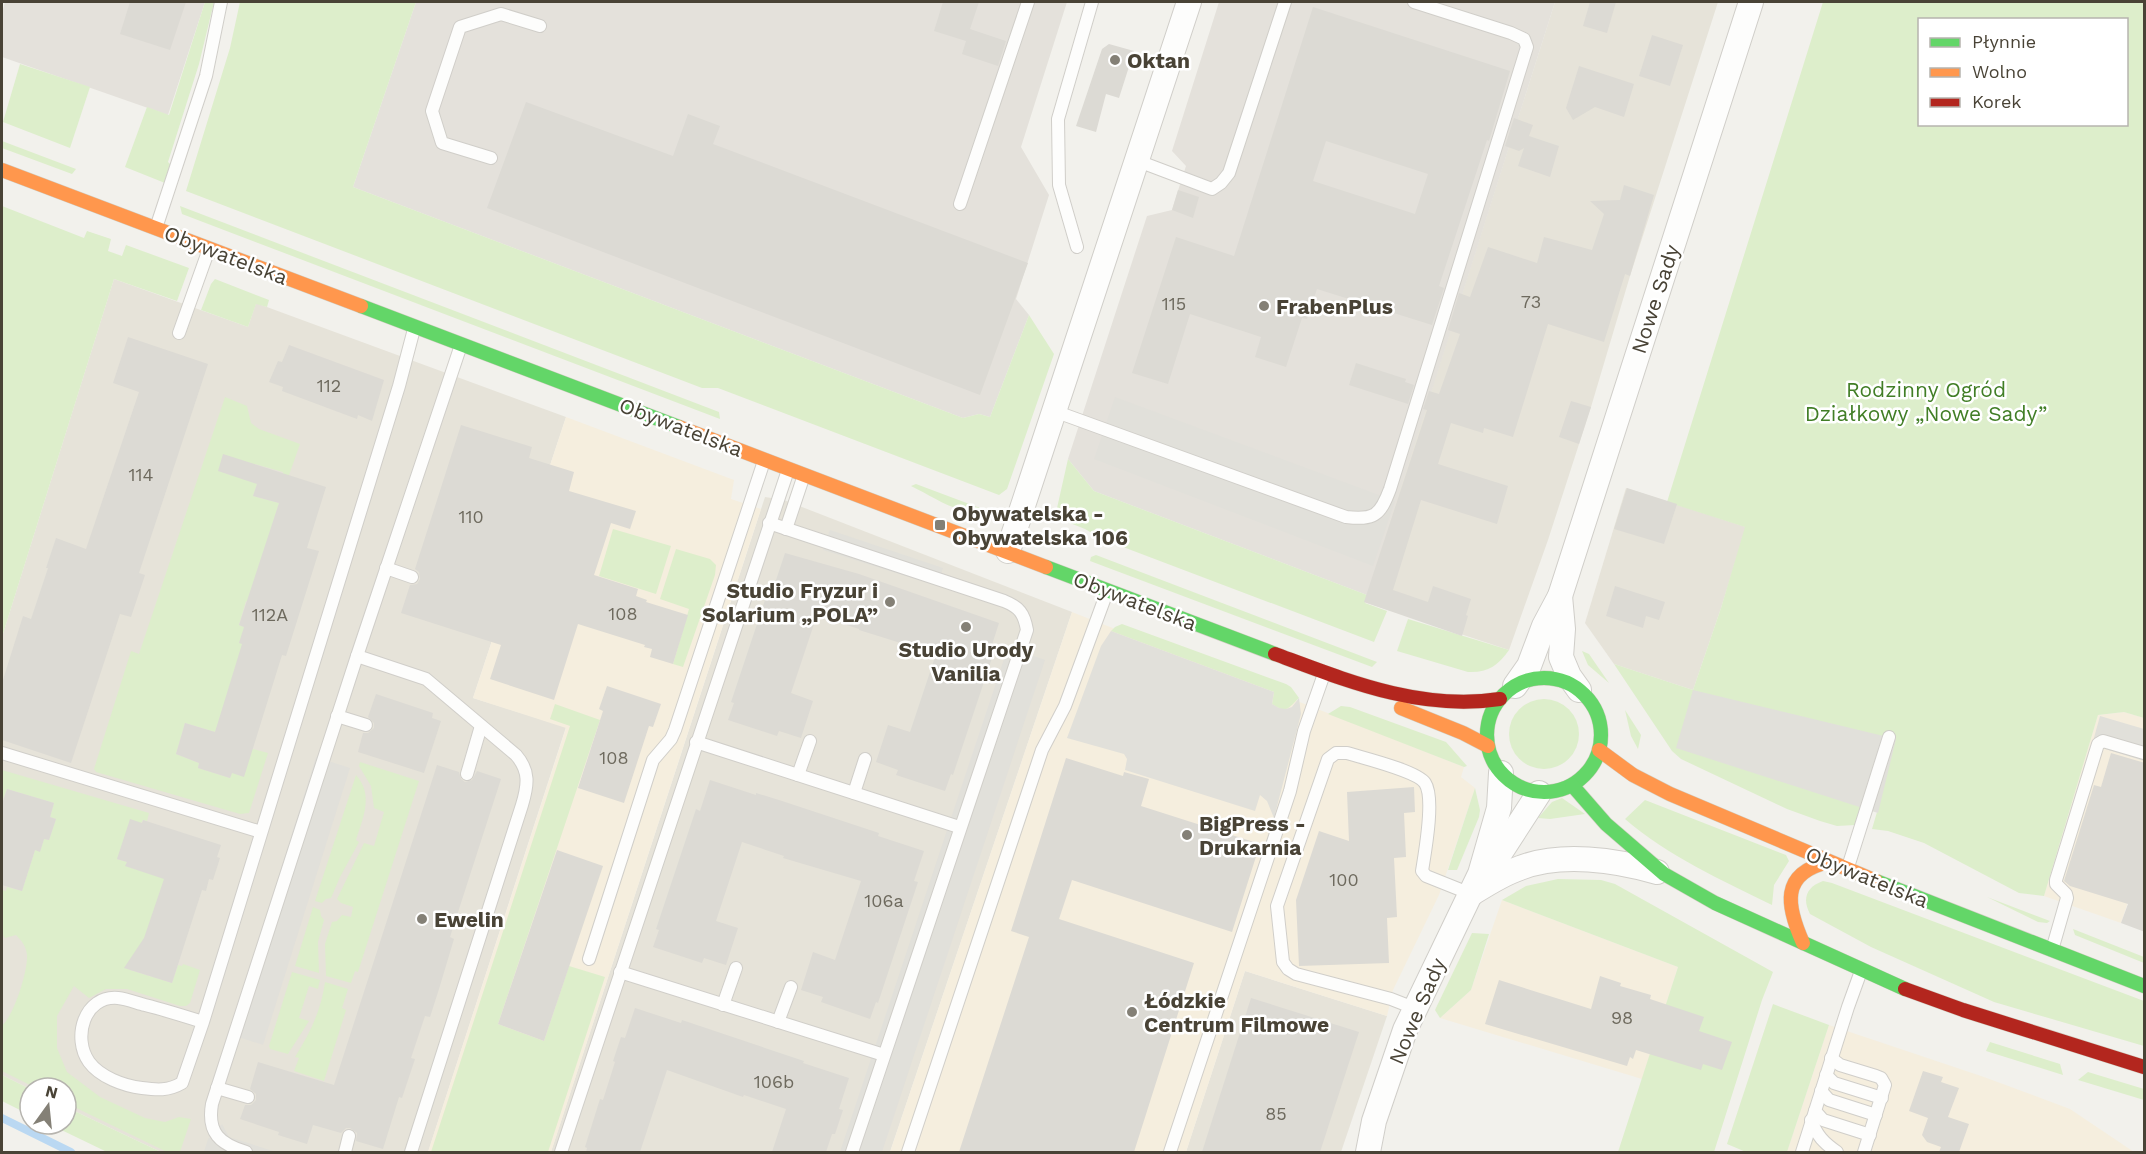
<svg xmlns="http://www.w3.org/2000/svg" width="2146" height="1154" font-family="'Work Sans',sans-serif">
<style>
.residential{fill:#e6e3d9}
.commercial{fill:#f5eede}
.industrial{fill:#e4e1db}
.green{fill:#ddeecb;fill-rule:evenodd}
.parking{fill:#e1e0da}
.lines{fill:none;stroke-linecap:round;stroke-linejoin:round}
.stream{stroke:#bad8f2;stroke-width:8}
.building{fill:#dcdad4;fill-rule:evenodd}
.lane-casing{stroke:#d0cec9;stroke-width:14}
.street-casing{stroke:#d0cec9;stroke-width:26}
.fast-casing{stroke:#d2cec2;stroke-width:15}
.slow-casing{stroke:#d2cec2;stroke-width:15}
.jam-casing{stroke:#d2cec2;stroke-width:15}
.lane{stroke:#fdfdfc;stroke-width:12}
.street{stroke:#fdfdfc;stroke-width:24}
.fast{stroke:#63d668;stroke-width:14}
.slow{stroke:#ff974d;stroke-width:14}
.jam{stroke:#b3261e;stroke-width:14}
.poi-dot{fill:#848076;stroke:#fff;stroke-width:2}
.labels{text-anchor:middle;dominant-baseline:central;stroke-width:5;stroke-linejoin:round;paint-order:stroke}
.number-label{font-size:18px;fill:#6e6a5e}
.poi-label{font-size:21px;font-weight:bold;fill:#494336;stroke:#fff;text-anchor:start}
.street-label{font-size:21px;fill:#494336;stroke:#fff}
.park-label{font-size:21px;fill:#417e26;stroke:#fff}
</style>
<rect width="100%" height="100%" fill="#f2f1ec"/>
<g class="residential">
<polygon points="1555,2 1718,2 1630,276 1591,407 1548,540 1509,650 1364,602"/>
<polygon points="114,279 248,327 256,303 566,417 473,698 566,727 428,1152 161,1152 66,1107 66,1088 30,1089 2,1075 2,637"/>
<polygon points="1626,488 1746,527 1721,608 1693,690 1614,664 1585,623"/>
<polygon points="765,497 784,500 1072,612 890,1152 551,1152"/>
<polygon points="1245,971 1387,1016 1341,1152 1186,1152"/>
</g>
<g class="commercial">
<polygon points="566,417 734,480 731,499 761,509 551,1152 428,1152 566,728 473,698"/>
<polygon points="1072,612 1464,767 1461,777 1475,788 1439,895 1393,990 1387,1016 1245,971 1186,1152 890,1152"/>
<polygon points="2124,712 2144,718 2144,854 2121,923 2044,896 2098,715"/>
<polygon points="1502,900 1678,967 1642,1079 1440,1018 1471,990"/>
<polygon points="1829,1025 1984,1077 2070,1109 2134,1152 1787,1152"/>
</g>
<g class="industrial">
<polygon points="5,2 205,2 168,115 2,57 2,13"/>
<polygon points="416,2 1067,2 1021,147 1049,195 1016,299 1029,315 990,417 979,414 963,418 353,187"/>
<polygon points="1219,2 1555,2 1367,595 1094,491 1068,459 1147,216 1172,210 1182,178 1186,166 1172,151"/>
</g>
<g class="green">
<polygon points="205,2 214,2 199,64 168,162 171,165 165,183 125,167 147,107 169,115"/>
<polygon points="240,2 416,2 353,187 963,418 979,414 990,417 1029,315 1054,354 1007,489 999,495 718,388 702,388 186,191 230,48"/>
<path d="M1823,2H2144V718L2124,712L2098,715L2044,896L2019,893L1924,843L1888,831L1872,829L1877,812L1860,807L1855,825L1837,826L1820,821L1787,809L1681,759L1672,751L1614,664L1693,690L1721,608L1745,527L1667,502ZM1920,20H2126V124H1920Z"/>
<polygon points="20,64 90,87 70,148 3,122"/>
<polygon points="2,141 76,169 72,174 2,148"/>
<polygon points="2,206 84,238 87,231 111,239 108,251 122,256 126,245 189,268 177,301 114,279 2,637"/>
<polygon points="180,206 719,412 720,419 182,214"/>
<polygon points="215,279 269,300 267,307 256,304 248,327 201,310 211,284"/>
<polygon points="225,397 247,406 251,423 259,429 300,444 288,478 282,476 283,472 255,464 257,484 253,496 279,503 272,526 255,604 246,601 239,625 244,627 247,646 215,732 185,723 176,754 199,763 198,768 230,778 232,773 253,749 268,753 249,813 240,814 96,772 94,769 131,651 139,654"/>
<polygon points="1068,459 1094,491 1367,595 1365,603 1387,611 1374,642 1102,539 1085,529 1055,517"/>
<path d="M916,484L988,511C962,518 934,497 911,486Z"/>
<polygon points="613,529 671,546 656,594 599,576"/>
<polygon points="676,549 710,559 716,565 715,575 683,667 673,664 689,609 660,599"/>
<polygon points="1096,555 1377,662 1372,667 1090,561 1091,557"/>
<path d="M1408,619L1509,650C1498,666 1487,673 1468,672L1397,651Z"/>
<path d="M1122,624L1286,684L1291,687L1299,698C1289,707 1287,715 1272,704L1274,692L1111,631L1115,627Z"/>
<polygon points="1582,651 1589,654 1609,683 1588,665"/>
<circle cx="1544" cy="734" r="35"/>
<polygon points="555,704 600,720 498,1024 544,1041 569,966 605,977 548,1152 431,1152 570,726 550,719"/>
<polygon points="1341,706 1350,707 1446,742 1467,766 1464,767 1328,714"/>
<polygon points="1625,710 1641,735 1638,749 1631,736"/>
<polygon points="360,762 419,781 358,972 355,971 351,983 326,976 325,944 332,922 337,921 342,915 351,917 353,907 341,903 337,899 364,843 374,846 384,812 374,808 371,786 359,766"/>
<path d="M2,770L149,813L147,821L143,820L117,859L127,862L126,866L176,882L130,970L172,983L178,965L182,966L183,964L200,970L190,1003L186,1006H180L127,989H106L89,998L74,986L57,1016V1048L67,1072L100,1097L145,1118L165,1122L179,1117L191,1119L180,1152H167L66,1103V1088H36L2,1071V1026C14,1015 28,971 27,955C26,946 22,941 16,935L5,938L2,934V890L6,891L7,887L22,891L35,850L40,851L44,839L49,840L56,819L50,817L54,803L7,789L2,801Z"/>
<path d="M356,775C374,795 363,818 356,840L359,842L340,877L331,898L326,899L322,903L315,901Z"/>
<polygon points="1475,788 1480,810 1479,817 1457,870 1448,870"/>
<polygon points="1562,798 1585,814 1550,819 1538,818 1552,802"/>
<path d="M1645,800L1786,855L1789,861L1774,885L1772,905C1720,879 1669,857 1625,819Z"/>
<polygon points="1558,879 1601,880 1615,884 1773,972 1762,1000 1714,1152 1618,1152 1678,967 1502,900 1526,886"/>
<path d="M1823,881L1832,883L2144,1001V1046L1994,1002L1871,947L1810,914C1802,899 1806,887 1823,881Z"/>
<polygon points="1987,897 2050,921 2047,923 2038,922"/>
<polygon points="313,907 320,910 321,916 324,920 318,942 319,973 295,966"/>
<polygon points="2073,929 2144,957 2144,963 2075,935"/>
<polygon points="1472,933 1489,934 1471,990 1440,1018 1435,1010"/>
<polygon points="292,972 320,980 318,989 309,986 299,1018 309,1021 288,1054 270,1049 269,1046"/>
<path d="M325,982L348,989L342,1008L346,1010L324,1081L294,1071L299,1058L295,1057C310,1033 321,1011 325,982Z"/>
<polygon points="1773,1004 1829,1025 1787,1152 1746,1152 1727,1144"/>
<polygon points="1990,1042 2060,1064 2063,1075 1986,1051"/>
<polygon points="2088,1072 2144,1089 2144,1100 2078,1080"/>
<polygon points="2,1075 30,1089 30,1115 2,1101"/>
<polygon points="66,1107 161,1152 107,1152 49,1124 66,1124"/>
</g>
<g class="parking">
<polygon points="1115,397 1395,501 1373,566 1094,459"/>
<polygon points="830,530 943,568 937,586 823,550"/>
<polygon points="1111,631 1274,692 1272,704 1279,708 1286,709 1292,707 1299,698 1301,714 1274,818 1267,801 1260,795 1255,811 1125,770 1127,759 1124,754 1067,738 1101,646"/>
<polygon points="1008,647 1045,660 882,1152 840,1152"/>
<polygon points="1693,690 1896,739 1878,813 1676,748"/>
<polygon points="2100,716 2144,729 2144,761 2092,745"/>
<polygon points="316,757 350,768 263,1045 229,1034"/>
<polygon points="222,1124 229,1137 276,1152 204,1152 208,1139"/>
</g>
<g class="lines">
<polyline class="stream" points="2,1118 71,1152"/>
</g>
<g class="building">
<polygon points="130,2 186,2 170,50 120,34"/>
<polygon points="943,2 979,2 970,29 1006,41 998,66 962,54 966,41 934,31"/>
<polygon points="1590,2 1616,2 1607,33 1583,26"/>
<path d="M1313,7L1510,71L1489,141L1487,140L1439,286L1444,288L1432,325L1317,289L1307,319L1302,318L1286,367L1255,357L1261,337L1190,314L1168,384L1132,373L1176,237L1234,256ZM1326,141L1428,174L1415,214L1313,181Z"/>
<polygon points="1652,35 1683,45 1670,86 1639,76"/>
<polygon points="1109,44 1134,51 1119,98 1106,94 1096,132 1076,126 1102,49"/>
<polygon points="1579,66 1634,84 1624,117 1595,107 1573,120 1566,108"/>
<polygon points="526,102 673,156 688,114 720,126 713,144 1028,263 980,395 487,208"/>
<polygon points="1514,118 1533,125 1529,136 1559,146 1550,177 1518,166 1524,148 1519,151 1505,146"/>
<polygon points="1624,185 1654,195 1630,276 1625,274 1604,342 1548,324 1513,437 1484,428 1483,433 1451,423 1438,464 1508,486 1497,524 1421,500 1393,590 1428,602 1433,586 1471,599 1466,615 1468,616 1462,636 1364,602 1427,410 1423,409 1429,391 1439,394 1460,334 1448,330 1459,293 1470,297 1488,247 1537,263 1544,237 1592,250 1604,214 1590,201 1620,200"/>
<polygon points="1178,190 1199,197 1193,218 1172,210"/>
<polygon points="128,337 208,364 139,573 145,575 131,617 120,614 71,763 2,740 2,683 23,616 31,619 48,568 46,568 56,538 86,549 139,392 113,383"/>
<polygon points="289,345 384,380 372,421 358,415 357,419 282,391 283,387 269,382 278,361 282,362"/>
<polygon points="1356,363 1406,379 1405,382 1414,385 1408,404 1349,385"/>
<polygon points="1571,401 1591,407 1579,444 1559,437"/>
<polygon points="461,425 532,447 529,458 574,472 569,491 636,511 630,529 611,523 594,575 638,589 636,596 647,600 646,602 688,615 673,664 650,657 652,649 644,647 645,645 578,624 554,700 490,679 501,645 401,613 410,585 417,584 420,579 419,572 415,569"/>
<polygon points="223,454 326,487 307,548 319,551 286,656 282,655 244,777 232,773 230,778 198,768 199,763 176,754 185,723 215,732 242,644 239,643 244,627 239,625 279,503 253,496 257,484 218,471"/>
<polygon points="1627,488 1677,504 1664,544 1614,529"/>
<polygon points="785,553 859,574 999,623 989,654 993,655 953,775 951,774 945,791 896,775 898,770 876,762 888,725 910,732 936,654 859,630 859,629 817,615 791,693 813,701 801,738 779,731 777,736 728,720 734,703 731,702 771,582 775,583"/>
<polygon points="1615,586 1665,602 1659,620 1646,616 1643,628 1606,616"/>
<polygon points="607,686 661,704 653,727 649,726 624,803 578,788 603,711 599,709"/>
<polygon points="376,694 433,713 432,718 441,721 424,773 358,752 363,733 368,733 374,728 374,723 368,717"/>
<polygon points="2111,753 2145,763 2145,932 2121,923 2128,904 2070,886 2064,881 2094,785 2101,787"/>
<polygon points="1066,758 1123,776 1124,772 1149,779 1141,806 1260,844 1232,932 1072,880 1059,919 1194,963 1134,1152 959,1152 1029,937 1011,931"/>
<polygon points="437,765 459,772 461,779 465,782 472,780 477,771 501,779 450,937 454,939 439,989 430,1017 425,1016 411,1058 415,1059 402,1098 399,1097 383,1149 356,1141 357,1133 350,1128 346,1128 341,1133 313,1125 307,1144 278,1135 279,1132 240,1119 245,1105 251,1105 256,1100 256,1094 250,1089 258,1062 334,1085"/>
<polygon points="710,780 756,795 756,793 779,800 879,833 878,836 924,851 914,881 918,882 878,1003 876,1002 870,1019 821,1002 823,997 801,990 813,952 835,960 861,881 783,858 784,856 742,842 716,921 738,928 726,965 704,958 702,963 653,947 659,930 656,929 696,809 700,811"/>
<polygon points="1414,787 1415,812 1404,813 1406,857 1394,858 1397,917 1387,918 1389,963 1299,966 1296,900 1319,831 1349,841 1347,792"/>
<polygon points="7,789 54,803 50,817 56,819 49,840 44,839 40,852 35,850 22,891 2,885 2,804"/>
<polygon points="130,819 142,823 143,820 221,845 217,857 220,858 213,880 209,879 206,891 202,890 172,983 124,968 144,938 164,879 125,866 127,862 117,859"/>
<polygon points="557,850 603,866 544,1041 498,1024"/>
<polygon points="1600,976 1621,983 1620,986 1651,995 1650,999 1704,1017 1699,1031 1732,1042 1722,1070 1703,1064 1701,1070 1636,1050 1633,1059 1630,1057 1627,1066 1485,1024 1499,980 1591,1009"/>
<polygon points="1251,998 1359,1032 1320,1152 1202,1152"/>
<polygon points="635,1008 681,1023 682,1020 804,1061 803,1063 849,1078 839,1109 843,1110 835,1134 832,1134 826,1152 772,1152 786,1109 744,1095 743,1097 667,1070 640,1152 586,1152 587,1148 585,1147 600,1099 603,1100 615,1062 613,1061 621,1037 625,1038"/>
<polygon points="1923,1071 1943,1077 1941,1082 1959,1088 1948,1117 1969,1124 1959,1152 1939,1152 1941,1147 1927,1142 1922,1135 1928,1118 1909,1111"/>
</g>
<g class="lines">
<g class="lane-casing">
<g id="lane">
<polyline points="491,158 442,143 432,111 460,27 501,14 540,26"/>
<polyline points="1138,161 1212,189 1221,183 1229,173 1285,2"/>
<polyline points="960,204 1028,2"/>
<polyline points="156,228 206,76 221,2"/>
<polyline points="1077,247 1059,185 1058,119 1092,2"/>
<polyline points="179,333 209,249"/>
<path d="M1054,411L1346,517C1374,520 1380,516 1390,489L1527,47L1524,39L1511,33L1414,2"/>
<path d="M769,523L1004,601C1019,607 1024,613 1027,630L852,1152"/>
<polyline points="786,529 804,475"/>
<polyline points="386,568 412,577"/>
<path d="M357,656L426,679L516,755C530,771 528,785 522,805L411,1152"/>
<polyline points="337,716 366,725"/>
<polyline points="696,742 959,827"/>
<polyline points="2,753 261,832"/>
<polyline points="467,774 481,726"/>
<polyline points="798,775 810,741"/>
<polyline points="854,793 865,759"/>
<polyline points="1848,867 1889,737"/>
<polyline points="2052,950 2067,898 2066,894 2056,884 2056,880 2098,744 2103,741 2144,753"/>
<polyline points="589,959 653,760 671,739 675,730 764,461"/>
<polyline points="620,972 884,1055"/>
<polyline points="723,1005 736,968"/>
<path d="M1414,1008L1391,999L1296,974L1288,969L1283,962L1277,906L1328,759L1336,753H1347C1363,758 1417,771 1425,783C1435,798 1425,852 1422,871L1426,876L1471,894"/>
<path d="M203,1022C184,1016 165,1010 145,1005C137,1003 127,999 118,998C84,995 72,1038 89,1062C100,1077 124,1086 142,1088C157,1090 168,1091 182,1083L203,1022L399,386L414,329"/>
<polyline points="778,1022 791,987"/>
<polyline points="1831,1058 1840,1065 1876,1076 1881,1078 1885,1085 1864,1152"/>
<polyline points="1826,1075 1834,1083 1882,1098"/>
<polyline points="217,1088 248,1097"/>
<polyline points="1821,1091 1829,1100 1876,1115"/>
<polyline points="1815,1111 1823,1120 1870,1135"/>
<path d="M1811,1120C1817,1136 1824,1143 1837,1152"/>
<path d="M246,1152C220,1144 207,1133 212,1104L357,656L461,345"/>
<polyline points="345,1152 349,1136"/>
<polyline points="561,1152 788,470"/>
<polyline points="908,1152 1042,750 1065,706 1107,592"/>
<polyline points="1170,1152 1290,791 1304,731 1324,674"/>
<polyline points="1802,1152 1848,1007 1861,971"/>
</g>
</g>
<g class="street-casing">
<g id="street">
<polyline points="1008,551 1189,2"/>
<polyline points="1560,596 1563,629 1561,657 1569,676 1579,690"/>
<polyline points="1515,686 1529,666 1544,626 1560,596 1751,2"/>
<polyline points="1488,867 1495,861 1539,793"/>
<path d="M1471,894C1487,884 1502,874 1520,868C1561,852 1616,860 1657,872"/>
<polyline points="1368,1152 1374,1121 1405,1030 1480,874 1499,808 1501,773"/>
</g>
</g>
<g class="fast-casing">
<g id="fast">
<polyline points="361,306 679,427"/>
<polyline points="1046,567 1275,654"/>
<circle cx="1544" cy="735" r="57"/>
<polyline points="1572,785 1606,824 1664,874 1715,903 1905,989"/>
<polyline points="1876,881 2144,986"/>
</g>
</g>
<g class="slow-casing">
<g id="slow">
<polyline points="2,170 361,306"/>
<polyline points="679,427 1046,567"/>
<polyline points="1401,708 1463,733 1488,746"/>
<polyline points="1599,750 1633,775 1670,794 1876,881"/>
<path d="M1803,943C1787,907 1779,873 1829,862"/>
</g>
</g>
<g class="jam-casing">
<g id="jam">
<path d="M1275,654C1348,681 1420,711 1500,699"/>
<polyline points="1905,989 1963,1010 2144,1067"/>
</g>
</g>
<use href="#lane" class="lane"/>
<use href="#street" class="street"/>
<use href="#fast" class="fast"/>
<use href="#slow" class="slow"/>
<use href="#jam" class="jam"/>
</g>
<g class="poi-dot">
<circle cx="1115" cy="60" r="6"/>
<circle cx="1264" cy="306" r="6"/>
<rect x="934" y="519" width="12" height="12" rx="3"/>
<circle cx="890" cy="602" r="6"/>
<circle cx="966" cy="627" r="6"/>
<circle cx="1187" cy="835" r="6"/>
<circle cx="422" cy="919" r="6"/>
<circle cx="1132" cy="1012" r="6"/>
</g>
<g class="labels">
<g class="number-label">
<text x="1531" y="301">73</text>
<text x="1174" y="303">115</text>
<text x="329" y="385">112</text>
<text x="141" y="474">114</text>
<text x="471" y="516">110</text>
<text x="623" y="613">108</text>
<text x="270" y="614">112A</text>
<text x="614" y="757">108</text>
<text x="1344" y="879">100</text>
<text x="884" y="900">106a</text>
<text x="1622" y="1017">98</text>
<text x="774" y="1081">106b</text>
<text x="1276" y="1113">85</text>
</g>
<g class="poi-label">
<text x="1127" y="60">Oktan</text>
<text x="1276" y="306">FrabenPlus</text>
<text x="952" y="513">Obywatelska -<tspan x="952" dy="24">Obywatelska 106</tspan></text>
<text x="878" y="590" text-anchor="end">Studio Fryzur i<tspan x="878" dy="24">Solarium „POLA”</tspan></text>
<text x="966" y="649" text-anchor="middle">Studio Urody<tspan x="966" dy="24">Vanilia</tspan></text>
<text x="1199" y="823">BigPress -<tspan x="1199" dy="24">Drukarnia</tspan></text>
<text x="434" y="919">Ewelin</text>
<text x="1144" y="1000">Łódzkie<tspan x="1144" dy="24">Centrum Filmowe</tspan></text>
</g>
<g class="street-label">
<text transform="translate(226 255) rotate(21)">Obywatelska</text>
<text transform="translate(1655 299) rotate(-72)">Nowe Sady</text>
<text transform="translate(681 427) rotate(21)">Obywatelska</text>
<text transform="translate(1135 601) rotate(21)">Obywatelska</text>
<text transform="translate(1867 877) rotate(22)">Obywatelska</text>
<text transform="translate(1417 1011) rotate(-67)">Nowe Sady</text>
</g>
<g class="park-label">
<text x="1926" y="389">Rodzinny Ogród<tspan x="1926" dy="24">Działkowy „Nowe Sady”</tspan></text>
</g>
</g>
<rect width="2146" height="1154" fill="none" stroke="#494336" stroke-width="6"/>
<rect x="1918" y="18" width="210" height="108" fill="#ffffff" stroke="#b6b4af" stroke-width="1.5"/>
<rect x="1930" y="38" width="30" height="9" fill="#63d668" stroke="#b6b4af" stroke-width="1.5"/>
<text x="1972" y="48" font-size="18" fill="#494336">Płynnie</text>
<rect x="1930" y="68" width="30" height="9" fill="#ff974d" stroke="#b6b4af" stroke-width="1.5"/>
<text x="1972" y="78" font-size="18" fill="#494336">Wolno</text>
<rect x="1930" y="98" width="30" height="9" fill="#b3261e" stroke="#b6b4af" stroke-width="1.5"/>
<text x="1972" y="108" font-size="18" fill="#494336">Korek</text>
<g transform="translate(48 1106) rotate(15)"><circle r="28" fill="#ffffff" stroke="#b6b4af" stroke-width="1.5"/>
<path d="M0-4.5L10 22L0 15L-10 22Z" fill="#848076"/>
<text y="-9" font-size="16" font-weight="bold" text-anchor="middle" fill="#494336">N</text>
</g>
</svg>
